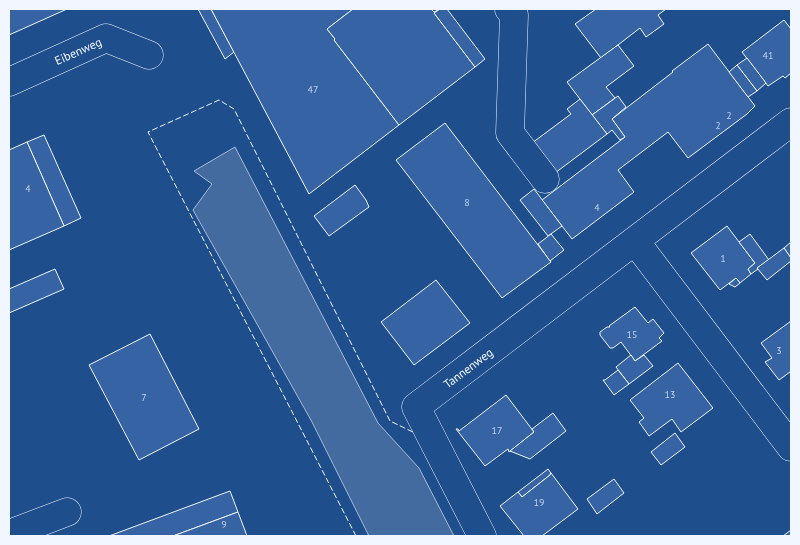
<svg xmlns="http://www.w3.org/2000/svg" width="800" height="545" font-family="'PT Sans',sans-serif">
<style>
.water{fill:#446ba0;stroke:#a8bbd7}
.building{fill:#3563a3;stroke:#f2f6ff}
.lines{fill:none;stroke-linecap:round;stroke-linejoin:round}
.minor-casing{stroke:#f2f6ff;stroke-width:29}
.minor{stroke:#1f4e8c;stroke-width:28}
.fence{stroke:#f2f6ff;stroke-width:1;stroke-dasharray:6 2.5;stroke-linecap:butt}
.labels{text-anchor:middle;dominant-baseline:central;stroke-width:4;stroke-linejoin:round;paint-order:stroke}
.number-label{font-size:10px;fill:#c3d1e8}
.street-label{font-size:12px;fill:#f2f6ff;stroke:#1f4e8c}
</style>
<rect width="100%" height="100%" fill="#1f4e8c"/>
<polygon class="water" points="235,147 378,423 419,468 454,536 369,536 312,422 193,210 212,184 194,171"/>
<g class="building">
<polygon points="9,9 67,9 9,35"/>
<polygon points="198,9 211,9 234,52 225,59"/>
<polygon points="211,9 353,9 327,29 335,39 334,40 399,125 309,194"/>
<polygon points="353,9 431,9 434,12 440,9 434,13 475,67 399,125 334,40 335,39 327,29"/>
<polygon points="440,9 447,9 485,59 475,67 434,13"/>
<polygon points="596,9 666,9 658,15 664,24 646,37 640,28 601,58 575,24"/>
<polygon points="784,20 791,29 791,73 785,78 783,76 768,86 742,52"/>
<polygon points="708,44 755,106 747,114 688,158 668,132 618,170 634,192 572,239 542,200 625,137 612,119 673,72 672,71"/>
<polygon points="618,45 634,66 606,87 615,98 592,115 567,82"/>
<polygon points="747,58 766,83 757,91 737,65"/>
<polygon points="737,65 757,91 748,97 729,72"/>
<polygon points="618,96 626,107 612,119 625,137 620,140 612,130 607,134 592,115"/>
<polygon points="580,99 607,134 555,173 532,143 571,114 567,109"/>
<polygon points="445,123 551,262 502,298 396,160"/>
<polygon points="44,135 81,218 64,226 27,142"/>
<polygon points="27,142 64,226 9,250 9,150"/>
<polygon points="355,185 366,200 369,207 329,236 314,216"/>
<polygon points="534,189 562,226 548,236 520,200"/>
<polygon points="727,226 755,263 748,269 751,274 740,283 736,278 720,290 691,253"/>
<polygon points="551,234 564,250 550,261 538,244"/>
<polygon points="750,234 769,260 757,268 758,269 751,274 748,269 755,263 739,242"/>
<polygon points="791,242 791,256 790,257 784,248"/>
<polygon points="784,248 791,258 791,261 767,280 757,268"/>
<polygon points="55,269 64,289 9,313 9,289"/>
<polygon points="736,278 740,283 735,287 729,284"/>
<polygon points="436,280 470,323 414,365 381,322"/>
<polygon points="635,307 648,323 653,319 664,333 659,338 662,341 635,361 621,342 613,348 610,348 600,335 600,332 607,327 610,327 609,326"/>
<polygon points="791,321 791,373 790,372 779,380 765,362 772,358 761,343"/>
<polygon points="150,334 199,429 139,460 89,365"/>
<polygon points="631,355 635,361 644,355 653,366 629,384 616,367"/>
<polygon points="678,363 713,408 681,432 672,419 649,436 639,422 644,418 630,400"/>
<polygon points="618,370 629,384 614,395 603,380 605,380"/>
<polygon points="506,395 534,432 509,452 508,449 485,466 456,429 458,429 459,431"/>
<polygon points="553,413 566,431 530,459 510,451 534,432 532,429"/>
<polygon points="675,433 685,447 661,465 651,452"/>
<polygon points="548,469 551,473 550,475 522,497 518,492"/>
<polygon points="551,473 578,509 542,536 524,536 500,506 518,492 522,497 550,475"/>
<polygon points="614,479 624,493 597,514 587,499"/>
<polygon points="230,491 238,512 173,536 109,536"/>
<polygon points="238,512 247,536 173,536"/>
<polygon points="791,530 791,536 783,536"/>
</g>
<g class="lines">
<g class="minor-casing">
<g id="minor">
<polyline points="509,9 514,15 510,133 545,179"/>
<polyline points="9,82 106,38 149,55"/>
<polyline points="635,241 791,447"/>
<polyline points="9,534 67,512"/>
<polyline points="482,536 416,407 791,122"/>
</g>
</g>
<use href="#minor" class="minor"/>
<polyline class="fence" points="356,536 148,132 219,100 234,109 390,421 415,433"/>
</g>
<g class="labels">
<g class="number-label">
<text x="768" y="55">41</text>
<text x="313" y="89">47</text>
<text x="729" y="115">2</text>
<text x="718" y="125">2</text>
<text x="28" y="188">4</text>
<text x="467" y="202">8</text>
<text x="597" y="207">4</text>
<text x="723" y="258">1</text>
<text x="632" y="334">15</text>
<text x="779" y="350">3</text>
<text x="670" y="394">13</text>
<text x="144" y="397">7</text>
<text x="497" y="430">17</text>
<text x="539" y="502">19</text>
<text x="224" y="524">9</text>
</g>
<g class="street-label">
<text transform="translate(78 51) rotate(-24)">Eibenweg</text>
<text transform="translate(468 368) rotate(-37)">Tannenweg</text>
</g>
</g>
<rect width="800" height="545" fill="none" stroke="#f2f6ff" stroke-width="20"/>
</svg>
